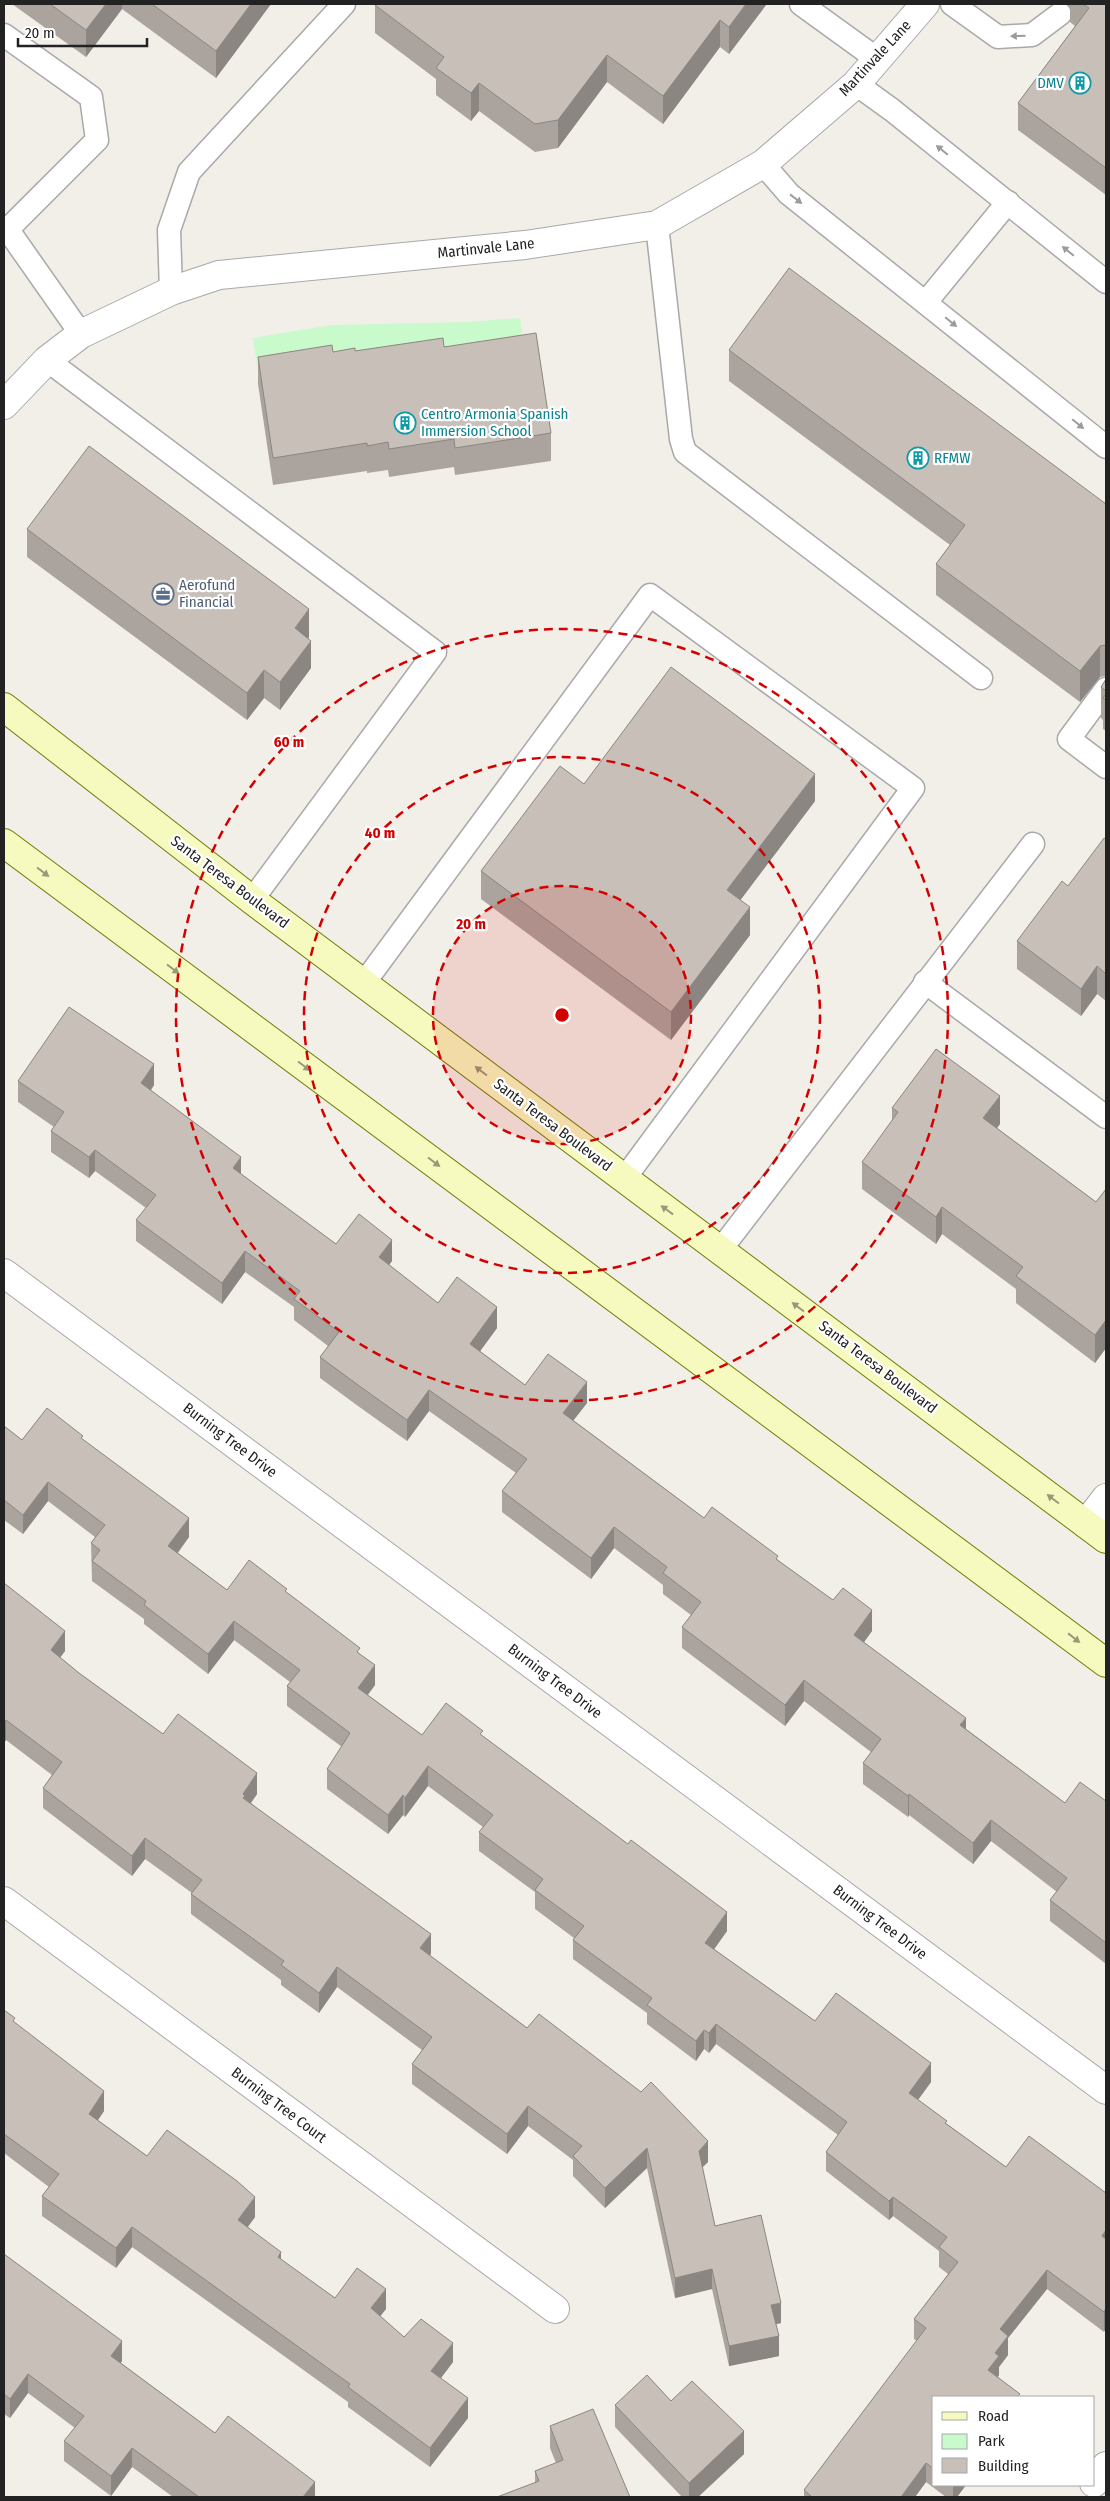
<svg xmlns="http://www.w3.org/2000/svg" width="1110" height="2501" font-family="'Fira Sans Condensed',sans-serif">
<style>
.park{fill:#c8facc}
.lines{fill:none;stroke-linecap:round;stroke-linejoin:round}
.service-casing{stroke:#a9a9a9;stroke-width:25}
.minor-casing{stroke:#a9a9a9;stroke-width:30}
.secondary-casing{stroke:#707d05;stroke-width:30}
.service{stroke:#fff;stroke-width:22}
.minor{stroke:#fff;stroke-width:28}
.secondary{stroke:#f7fabf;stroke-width:28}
.wall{fill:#aba49e}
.shaded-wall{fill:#8b8681}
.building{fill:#c7bfb8;stroke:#8b8681}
.oneway{fill:#9c9c9c}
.oneway2{fill:#979978}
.ring{fill:none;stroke:#d40000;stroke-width:2.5;stroke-dasharray:9 6}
.labels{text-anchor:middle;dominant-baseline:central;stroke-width:4.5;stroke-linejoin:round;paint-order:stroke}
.street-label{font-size:15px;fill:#222;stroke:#fff}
.culture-label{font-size:15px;fill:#0d838f;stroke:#fff;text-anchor:start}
.service-label{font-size:15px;fill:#4e5e75;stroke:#fff;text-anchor:start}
.centre{fill:#d40000;stroke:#fff;stroke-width:2.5}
.ring-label{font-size:15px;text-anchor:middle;font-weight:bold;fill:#d40000;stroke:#fff;stroke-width:4.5;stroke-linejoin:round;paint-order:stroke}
</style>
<rect width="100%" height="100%" fill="#f2efe9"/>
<polygon class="park" points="520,318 526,362 260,384 253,338 332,325 469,322"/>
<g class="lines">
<g class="service-casing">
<g id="service">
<polyline points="801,4 877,59"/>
<polyline points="952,4 998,37 1032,35 1060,14"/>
<polyline points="4,35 91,97 97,140 4,233"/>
<polyline points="856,84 892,110 1106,282"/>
<polyline points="763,164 789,194 1106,447"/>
<polyline points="657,225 681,439 685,452 981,678"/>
<polyline points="8,230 81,334"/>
<polyline points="171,291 169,230 189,172 344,4"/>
<polyline points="926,302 1008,202"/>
<polyline points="47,360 435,652 252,900"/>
<polyline points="1106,689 1069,739 1106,767"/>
<polyline points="925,982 1106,1117"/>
<polyline points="364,983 650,595 913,788 624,1179"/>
<polyline points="721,1249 1033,844"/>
</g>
</g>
<g class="minor-casing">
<g id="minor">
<polyline points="4,405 47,360 81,334 171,291 219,275 525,245 657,225 763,164 856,84 925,4"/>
<polyline points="4,1273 1106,2090"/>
<polyline points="1086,1524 1106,1498"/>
<polyline points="4,1901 555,2309"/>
<polyline points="1094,2483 1106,2466"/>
</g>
</g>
<g class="secondary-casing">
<g id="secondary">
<polyline points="4,707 252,900 1106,1539"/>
<polyline points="4,843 1106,1663"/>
</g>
</g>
<use href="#service" class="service"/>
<use href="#minor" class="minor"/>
<use href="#secondary" class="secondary"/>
</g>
<g class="wall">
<polygon points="12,4 271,4 216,78 122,9 86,57"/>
<polygon points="766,4 766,5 729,54 720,47 663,124 607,82 558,148 535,152 479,111 471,121 436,95 436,79 375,33 375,5"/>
<polygon points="1067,4 1106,4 1106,195 1018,130 1018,103 1075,26 1070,22 1070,8"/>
<polygon points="444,347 551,433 551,461 455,475 454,467 389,477 388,470 367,473 367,471 273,485 258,384 258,357 355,351"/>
<polygon points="729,350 1106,504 1106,676 1100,677 1080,702 936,595 936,564 950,545 729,381"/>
<polygon points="27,529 309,637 308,638 311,668 280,710 264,698 247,720 27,557"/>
<polygon points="1106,679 1106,731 1103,729 1103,720 1101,718 1101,687"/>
<polygon points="584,784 815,801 740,900 750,935 671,1040 481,899 481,871"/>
<polygon points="1106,839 1106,1001 1097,994 1081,1016 1017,969 1017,941 1068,886"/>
<polygon points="18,1081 154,1085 151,1090 241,1174 336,1244 392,1261 389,1265 438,1303 497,1328 480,1351 525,1385 587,1403 573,1420 704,1518 778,1560 872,1631 864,1642 966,1729 1065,1803 1106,1801 1106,1964 1050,1921 1050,1900 1057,1892 991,1841 973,1864 909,1815 908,1817 863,1784 863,1763 871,1752 804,1701 785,1726 682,1648 682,1627 691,1615 663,1594 663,1585 614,1548 591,1579 502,1512 502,1491 516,1473 429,1411 407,1441 358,1406 320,1378 320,1357 328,1346 294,1320 294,1307 245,1272 222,1304 136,1241 136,1220 146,1208 95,1171 89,1178 51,1152 51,1131 54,1127 18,1102"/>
<polygon points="892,1108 1000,1124 997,1128 1096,1202 1106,1189 1106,1348 1095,1363 1016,1303 1016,1289 942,1234 936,1244 862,1189 862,1162 892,1121"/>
<polygon points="4,1426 22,1440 83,1440 189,1537 178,1553 227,1590 287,1593 360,1654 375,1685 368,1695 422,1735 483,1736 727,1931 714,1949 815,2021 931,2082 918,2100 947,2124 1006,2167 1106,2193 1104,2332 1047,2289 1008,2338 1008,2355 999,2367 999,2375 998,2377 1020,2397 934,2397 934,2485 966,2485 957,2497 946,2497 926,2482 915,2497 804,2497 804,2490 917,2341 914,2339 914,2319 948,2274 939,2267 939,2251 893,2216 889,2220 826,2171 826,2152 838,2135 716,2044 709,2053 704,2049 696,2061 647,2024 647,2013 573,1959 573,1940 574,1938 535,1909 535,1892 479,1851 479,1832 483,1827 428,1786 405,1817 403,1815 388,1834 327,1789 327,1769 342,1747 287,1706 287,1686 290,1682 234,1640 208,1674 144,1624 144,1619 92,1581 91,1543 95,1537 48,1501 23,1534 4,1520"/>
<polygon points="4,1583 65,1651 60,1657 79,1673 163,1734 257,1794 251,1803 431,1954 429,1955 708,2162 702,2167 715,2226 781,2323 776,2324 779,2356 729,2366 712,2289 675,2298 647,2168 605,2208 573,2176 573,2160 528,2126 507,2154 412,2084 412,2064 422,2050 337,1987 319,2013 281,1985 281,1980 191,1914 191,1894 192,1893 145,1859 132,1876 43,1808 43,1788 52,1775 6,1740 4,1743"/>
<polygon points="4,2010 15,2023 104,2111 98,2120 147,2156 255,2217 248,2227 281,2260 335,2298 386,2309 380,2316 404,2337 453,2362 441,2378 468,2418 430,2467 348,2407 348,2402 132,2247 116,2268 42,2216 42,2196 49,2187 4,2153"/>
<polygon points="4,2254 122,2361 121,2363 215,2433 315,2497 173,2497 132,2467 111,2496 64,2461 64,2441 75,2428 28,2393 10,2418 4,2414"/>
<polygon points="671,2401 744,2454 698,2497 682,2497 615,2427 615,2405"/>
<polygon points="550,2426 630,2497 535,2483 535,2471 556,2463 550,2448"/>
</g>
<g class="shaded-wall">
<polygon points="106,4 122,4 122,9 86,57 86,30"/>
<polygon points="251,4 271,4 216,78 216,51"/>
<polygon points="746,4 766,4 766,5 729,54 729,27"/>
<polygon points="720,20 720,47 663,124 663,96"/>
<polygon points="607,55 607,82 558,148 558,120"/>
<polygon points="479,83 479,111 471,121 471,93"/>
<polygon points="309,609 309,637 295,656 295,628"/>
<polygon points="311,641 311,668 280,710 280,682"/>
<polygon points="1100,646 1100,677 1080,702 1080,671"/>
<polygon points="264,670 264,698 247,720 247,693"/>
<polygon points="815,774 815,801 727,918 727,890"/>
<polygon points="750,907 750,935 671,1040 671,1012"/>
<polygon points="1097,966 1097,994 1081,1016 1081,989"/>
<polygon points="154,1064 154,1085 141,1104 141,1083"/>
<polygon points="1000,1096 1000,1124 983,1146 983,1118"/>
<polygon points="95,1150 95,1171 89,1178 89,1157"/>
<polygon points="241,1157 241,1178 233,1168"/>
<polygon points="942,1207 942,1234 936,1244 936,1217"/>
<polygon points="392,1240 392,1261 379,1278 379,1257"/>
<polygon points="245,1251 245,1272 222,1304 222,1283"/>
<polygon points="497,1307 497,1328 470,1365 470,1344"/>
<polygon points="1106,1320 1106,1348 1095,1363 1095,1335"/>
<polygon points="587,1382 587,1403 563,1434 563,1413"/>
<polygon points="429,1390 429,1411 407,1441 407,1420"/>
<polygon points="48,1482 48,1501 23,1534 23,1515"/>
<polygon points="189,1518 189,1537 168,1565 168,1546"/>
<polygon points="614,1527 614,1548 591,1579 591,1558"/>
<polygon points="872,1610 872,1631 854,1656 854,1635"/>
<polygon points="234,1621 234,1640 208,1674 208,1654"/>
<polygon points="65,1631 65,1651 51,1670 51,1650"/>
<polygon points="375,1665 375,1685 358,1707 358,1688"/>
<polygon points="804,1680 804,1701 785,1726 785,1705"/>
<polygon points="966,1718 966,1739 960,1725"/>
<polygon points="6,1720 6,1740 4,1743 4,1723"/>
<polygon points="428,1766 428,1786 405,1817 405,1798"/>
<polygon points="257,1773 257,1794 245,1811 243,1794"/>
<polygon points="909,1794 909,1815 908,1817 908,1796"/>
<polygon points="403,1795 403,1815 388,1834 388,1815"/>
<polygon points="991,1820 991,1841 973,1864 973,1843"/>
<polygon points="145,1838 145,1859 132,1876 132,1856"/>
<polygon points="727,1912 727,1931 705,1962 705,1943"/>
<polygon points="431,1934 431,1954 420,1968 420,1948"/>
<polygon points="337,1967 337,1987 319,2013 319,1993"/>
<polygon points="716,2024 716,2044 709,2053 709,2033"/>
<polygon points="704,2030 704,2049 696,2061 696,2041"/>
<polygon points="931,2063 931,2082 909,2112 909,2093"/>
<polygon points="104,2091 104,2111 89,2133 89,2114"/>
<polygon points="528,2106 528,2126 507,2154 507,2134"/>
<polygon points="708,2141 708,2162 699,2171 699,2151"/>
<polygon points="647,2148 647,2168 605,2208 605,2188"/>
<polygon points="255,2197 255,2217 238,2239 238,2220"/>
<polygon points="893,2197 893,2216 889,2220 889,2201"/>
<polygon points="132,2227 132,2247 116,2268 116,2248"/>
<polygon points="1106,2230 1106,2249 1102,2236"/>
<polygon points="281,2252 281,2272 278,2257"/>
<polygon points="712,2269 712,2289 675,2298 675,2278"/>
<polygon points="1047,2270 1047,2289 1008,2338 1008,2355 999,2367 999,2375 988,2389 988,2370 995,2353 1000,2329"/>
<polygon points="386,2289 386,2309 371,2328 371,2308"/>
<polygon points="781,2303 781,2323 771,2325 771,2305"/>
<polygon points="1106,2308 1106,2328 1104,2332 1104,2312"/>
<polygon points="779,2336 779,2356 729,2366 729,2346"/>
<polygon points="122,2341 122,2361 111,2375 111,2356"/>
<polygon points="453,2343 453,2362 431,2391 431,2371"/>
<polygon points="28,2374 28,2393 10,2418 10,2399"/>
<polygon points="468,2398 468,2418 430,2467 430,2448"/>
<polygon points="744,2431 744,2454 698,2497 689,2497 689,2483"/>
<polygon points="132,2448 132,2467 111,2496 111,2476"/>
<polygon points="926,2463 926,2482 915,2497 901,2497"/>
<polygon points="315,2482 315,2497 303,2497"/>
<polygon points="953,2485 966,2485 957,2497 953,2497"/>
</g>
<g class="building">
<polygon points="50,4 106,4 86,30"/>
<polygon points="152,4 251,4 216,51"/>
<polygon points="376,4 746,4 729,27 720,20 663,96 607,55 558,120 535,124 479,83 471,93 436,68 444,57 375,5"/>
<polygon points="1083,4 1106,4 1106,168 1018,103 1089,8"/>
<polygon points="789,268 1106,504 1106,645 1100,646 1080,671 936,564 965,525 729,350"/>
<polygon points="536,333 551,433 455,448 454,439 389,449 388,442 367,446 367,443 273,458 258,357 332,345 333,352 355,348 355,351 443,338 444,347"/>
<polygon points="89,446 309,609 295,628 311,641 280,682 264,670 247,693 27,529"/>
<polygon points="671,667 815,774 727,890 750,907 671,1012 481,871 560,766 584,784"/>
<polygon points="1106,679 1106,691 1101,687"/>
<polygon points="1106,694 1106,700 1103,698"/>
<polygon points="1104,838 1106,839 1106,974 1097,966 1081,989 1017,941 1062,881 1068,886"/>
<polygon points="69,1007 154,1064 141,1083 241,1157 233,1168 336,1244 359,1214 392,1240 379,1257 438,1303 457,1277 497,1307 470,1344 525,1385 548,1354 587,1382 563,1413 704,1518 712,1507 778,1556 776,1559 833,1600 843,1588 872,1610 854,1635 966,1718 960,1725 1065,1803 1080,1782 1106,1801 1106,1943 1050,1900 1067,1878 991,1820 973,1843 909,1794 908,1796 863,1763 881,1739 804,1680 785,1705 682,1627 701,1602 663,1573 667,1567 614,1527 591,1558 502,1491 527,1459 429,1390 407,1420 358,1385 320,1357 339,1332 294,1299 300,1291 245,1251 222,1283 136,1220 156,1195 95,1150 89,1157 51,1131 64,1112 18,1081"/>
<polygon points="936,1049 1000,1096 983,1118 1096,1202 1106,1189 1106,1320 1095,1335 1016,1276 1023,1267 942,1207 936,1217 862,1162 898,1112 892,1108"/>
<polygon points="47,1408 83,1436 81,1438 189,1518 168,1546 227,1590 249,1560 287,1589 285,1591 360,1648 357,1652 375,1665 358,1688 422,1735 446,1703 483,1731 480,1734 628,1844 631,1840 727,1912 705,1943 815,2021 836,1993 931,2063 909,2093 947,2121 945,2123 1006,2167 1029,2136 1106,2193 1106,2230 1102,2236 1106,2239 1106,2308 1104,2312 1047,2270 1000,2329 1008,2336 995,2353 999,2356 988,2370 1020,2394 1017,2397 934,2397 934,2469 926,2463 901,2497 812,2497 804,2490 926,2328 914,2319 958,2262 939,2247 947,2237 893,2197 889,2201 826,2152 847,2122 716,2024 709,2033 704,2030 696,2041 647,2005 652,1998 573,1940 584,1926 535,1890 543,1879 479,1832 493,1815 428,1766 405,1798 403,1795 388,1815 327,1769 350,1733 287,1686 300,1670 234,1621 208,1654 144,1605 146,1601 92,1561 100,1550 91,1543 105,1525 48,1482 23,1515 4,1500 4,1426 22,1440"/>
<polygon points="4,1583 65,1631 51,1650 79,1673 163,1734 178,1714 257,1773 243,1794 245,1796 243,1798 431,1934 420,1948 527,2028 539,2014 641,2092 651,2082 708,2141 699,2151 715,2226 761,2215 781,2303 771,2305 779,2336 729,2346 712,2269 675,2278 647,2148 605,2188 573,2156 582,2146 528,2106 507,2134 412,2064 432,2037 337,1967 319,1993 281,1965 284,1961 191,1894 202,1880 145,1838 132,1856 43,1788 62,1762 6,1720 4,1723"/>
<polygon points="4,2010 15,2018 13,2021 104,2091 89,2114 147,2156 167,2130 237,2181 255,2197 238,2220 281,2252 278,2257 335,2298 357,2268 386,2289 371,2308 404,2337 421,2319 453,2343 431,2371 468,2398 430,2448 348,2387 350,2384 132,2227 116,2248 42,2196 59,2174 4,2134"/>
<polygon points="4,2254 122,2341 111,2356 215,2433 228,2416 315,2482 303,2497 199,2497 132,2448 111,2476 64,2441 84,2416 28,2374 10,2399 4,2394"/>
<polygon points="647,2375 671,2401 692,2381 744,2431 689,2483 615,2405"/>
<polygon points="593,2409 630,2497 497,2497 539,2481 535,2471 563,2460 550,2426"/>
</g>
<defs><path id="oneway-solid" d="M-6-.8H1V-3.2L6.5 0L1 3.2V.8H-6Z" transform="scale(1.25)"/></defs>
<g class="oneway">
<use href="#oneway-solid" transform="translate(1018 36) rotate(178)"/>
<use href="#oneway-solid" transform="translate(942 150) rotate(-141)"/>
<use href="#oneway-solid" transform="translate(796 199) rotate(38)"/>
<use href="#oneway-solid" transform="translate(1068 251) rotate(-141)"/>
<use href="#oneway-solid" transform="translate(951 322) rotate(39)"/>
<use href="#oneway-solid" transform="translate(1078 424) rotate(39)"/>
</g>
<g class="oneway2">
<use href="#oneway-solid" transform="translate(43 872) rotate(37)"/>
<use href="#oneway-solid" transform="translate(173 969) rotate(37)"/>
<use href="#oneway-solid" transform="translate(304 1066) rotate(37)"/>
<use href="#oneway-solid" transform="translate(481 1071) rotate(-143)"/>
<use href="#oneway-solid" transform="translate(434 1162) rotate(37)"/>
<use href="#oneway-solid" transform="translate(667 1210) rotate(-144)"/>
<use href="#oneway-solid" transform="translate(798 1307) rotate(-143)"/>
<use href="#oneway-solid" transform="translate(1053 1499) rotate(-143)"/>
<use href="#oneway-solid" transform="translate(1074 1638) rotate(38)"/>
</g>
<circle cx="562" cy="1015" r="129" fill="#d40000" fill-opacity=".12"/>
<g class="ring">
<circle cx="562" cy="1015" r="129"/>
<circle cx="562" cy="1015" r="258"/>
<circle cx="562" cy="1015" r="386"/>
</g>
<defs>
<g id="building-ring" transform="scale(1.125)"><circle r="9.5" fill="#fff" stroke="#0f9aa8" stroke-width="1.5"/><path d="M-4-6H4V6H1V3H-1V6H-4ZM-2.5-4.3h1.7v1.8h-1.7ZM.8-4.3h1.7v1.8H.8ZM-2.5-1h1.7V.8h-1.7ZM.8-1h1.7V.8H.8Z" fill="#0f9aa8"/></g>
<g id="office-ring" transform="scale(1.125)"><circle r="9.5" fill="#fff" stroke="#5c6f8a" stroke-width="1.5"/><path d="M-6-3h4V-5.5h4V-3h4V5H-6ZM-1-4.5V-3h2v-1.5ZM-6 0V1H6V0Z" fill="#5c6f8a"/></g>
</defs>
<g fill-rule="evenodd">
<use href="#building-ring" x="1080" y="83"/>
<use href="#building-ring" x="405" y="423"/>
<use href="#building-ring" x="918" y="458"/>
<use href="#office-ring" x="163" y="594"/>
</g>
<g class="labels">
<g class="street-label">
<text transform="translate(875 58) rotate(-47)">Martinvale Lane</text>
<text transform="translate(486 248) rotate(-6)">Martinvale Lane</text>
<text transform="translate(230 882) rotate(37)">Santa Teresa Boulevard</text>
<text transform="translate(553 1125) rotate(37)">Santa Teresa Boulevard</text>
<text transform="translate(878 1367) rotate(37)">Santa Teresa Boulevard</text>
<text transform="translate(230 1440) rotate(37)">Burning Tree Drive</text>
<text transform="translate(555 1681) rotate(37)">Burning Tree Drive</text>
<text transform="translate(880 1922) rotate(37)">Burning Tree Drive</text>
<text transform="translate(279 2105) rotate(37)">Burning Tree Court</text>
</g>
<g class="culture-label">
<text x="1064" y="83" text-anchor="end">DMV</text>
<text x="421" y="414">Centro Armonia Spanish<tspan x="421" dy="17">Immersion School</tspan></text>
<text x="934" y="458">RFMW</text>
</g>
<g class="service-label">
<text x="179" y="585">Aerofund<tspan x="179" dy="17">Financial</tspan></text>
</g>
</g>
<circle cx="562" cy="1015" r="8" class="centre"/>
<g class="ring-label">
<text x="289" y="747">60 m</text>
<text x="380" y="838">40 m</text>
<text x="471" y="929">20 m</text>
</g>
<rect width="1110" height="2501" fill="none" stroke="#222222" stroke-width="10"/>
<rect x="932" y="2396" width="162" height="90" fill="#ffffff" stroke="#a7a7a7"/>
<rect x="942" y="2412" width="25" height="8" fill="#f7fabf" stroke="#a7a7a7"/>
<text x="978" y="2421" font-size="15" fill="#222222">Road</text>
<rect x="942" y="2434" width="25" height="15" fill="#c8facc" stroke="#a7a7a7"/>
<text x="978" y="2446" font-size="15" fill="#222222">Park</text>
<rect x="942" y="2458" width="25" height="15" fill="#c7bfb8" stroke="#a7a7a7"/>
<text x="978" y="2471" font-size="15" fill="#222222">Building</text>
<path d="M18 38v8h129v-8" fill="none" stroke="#222222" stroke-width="2.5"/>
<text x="25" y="38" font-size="15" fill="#222222" stroke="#ffffff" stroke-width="4" paint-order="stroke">20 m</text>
</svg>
